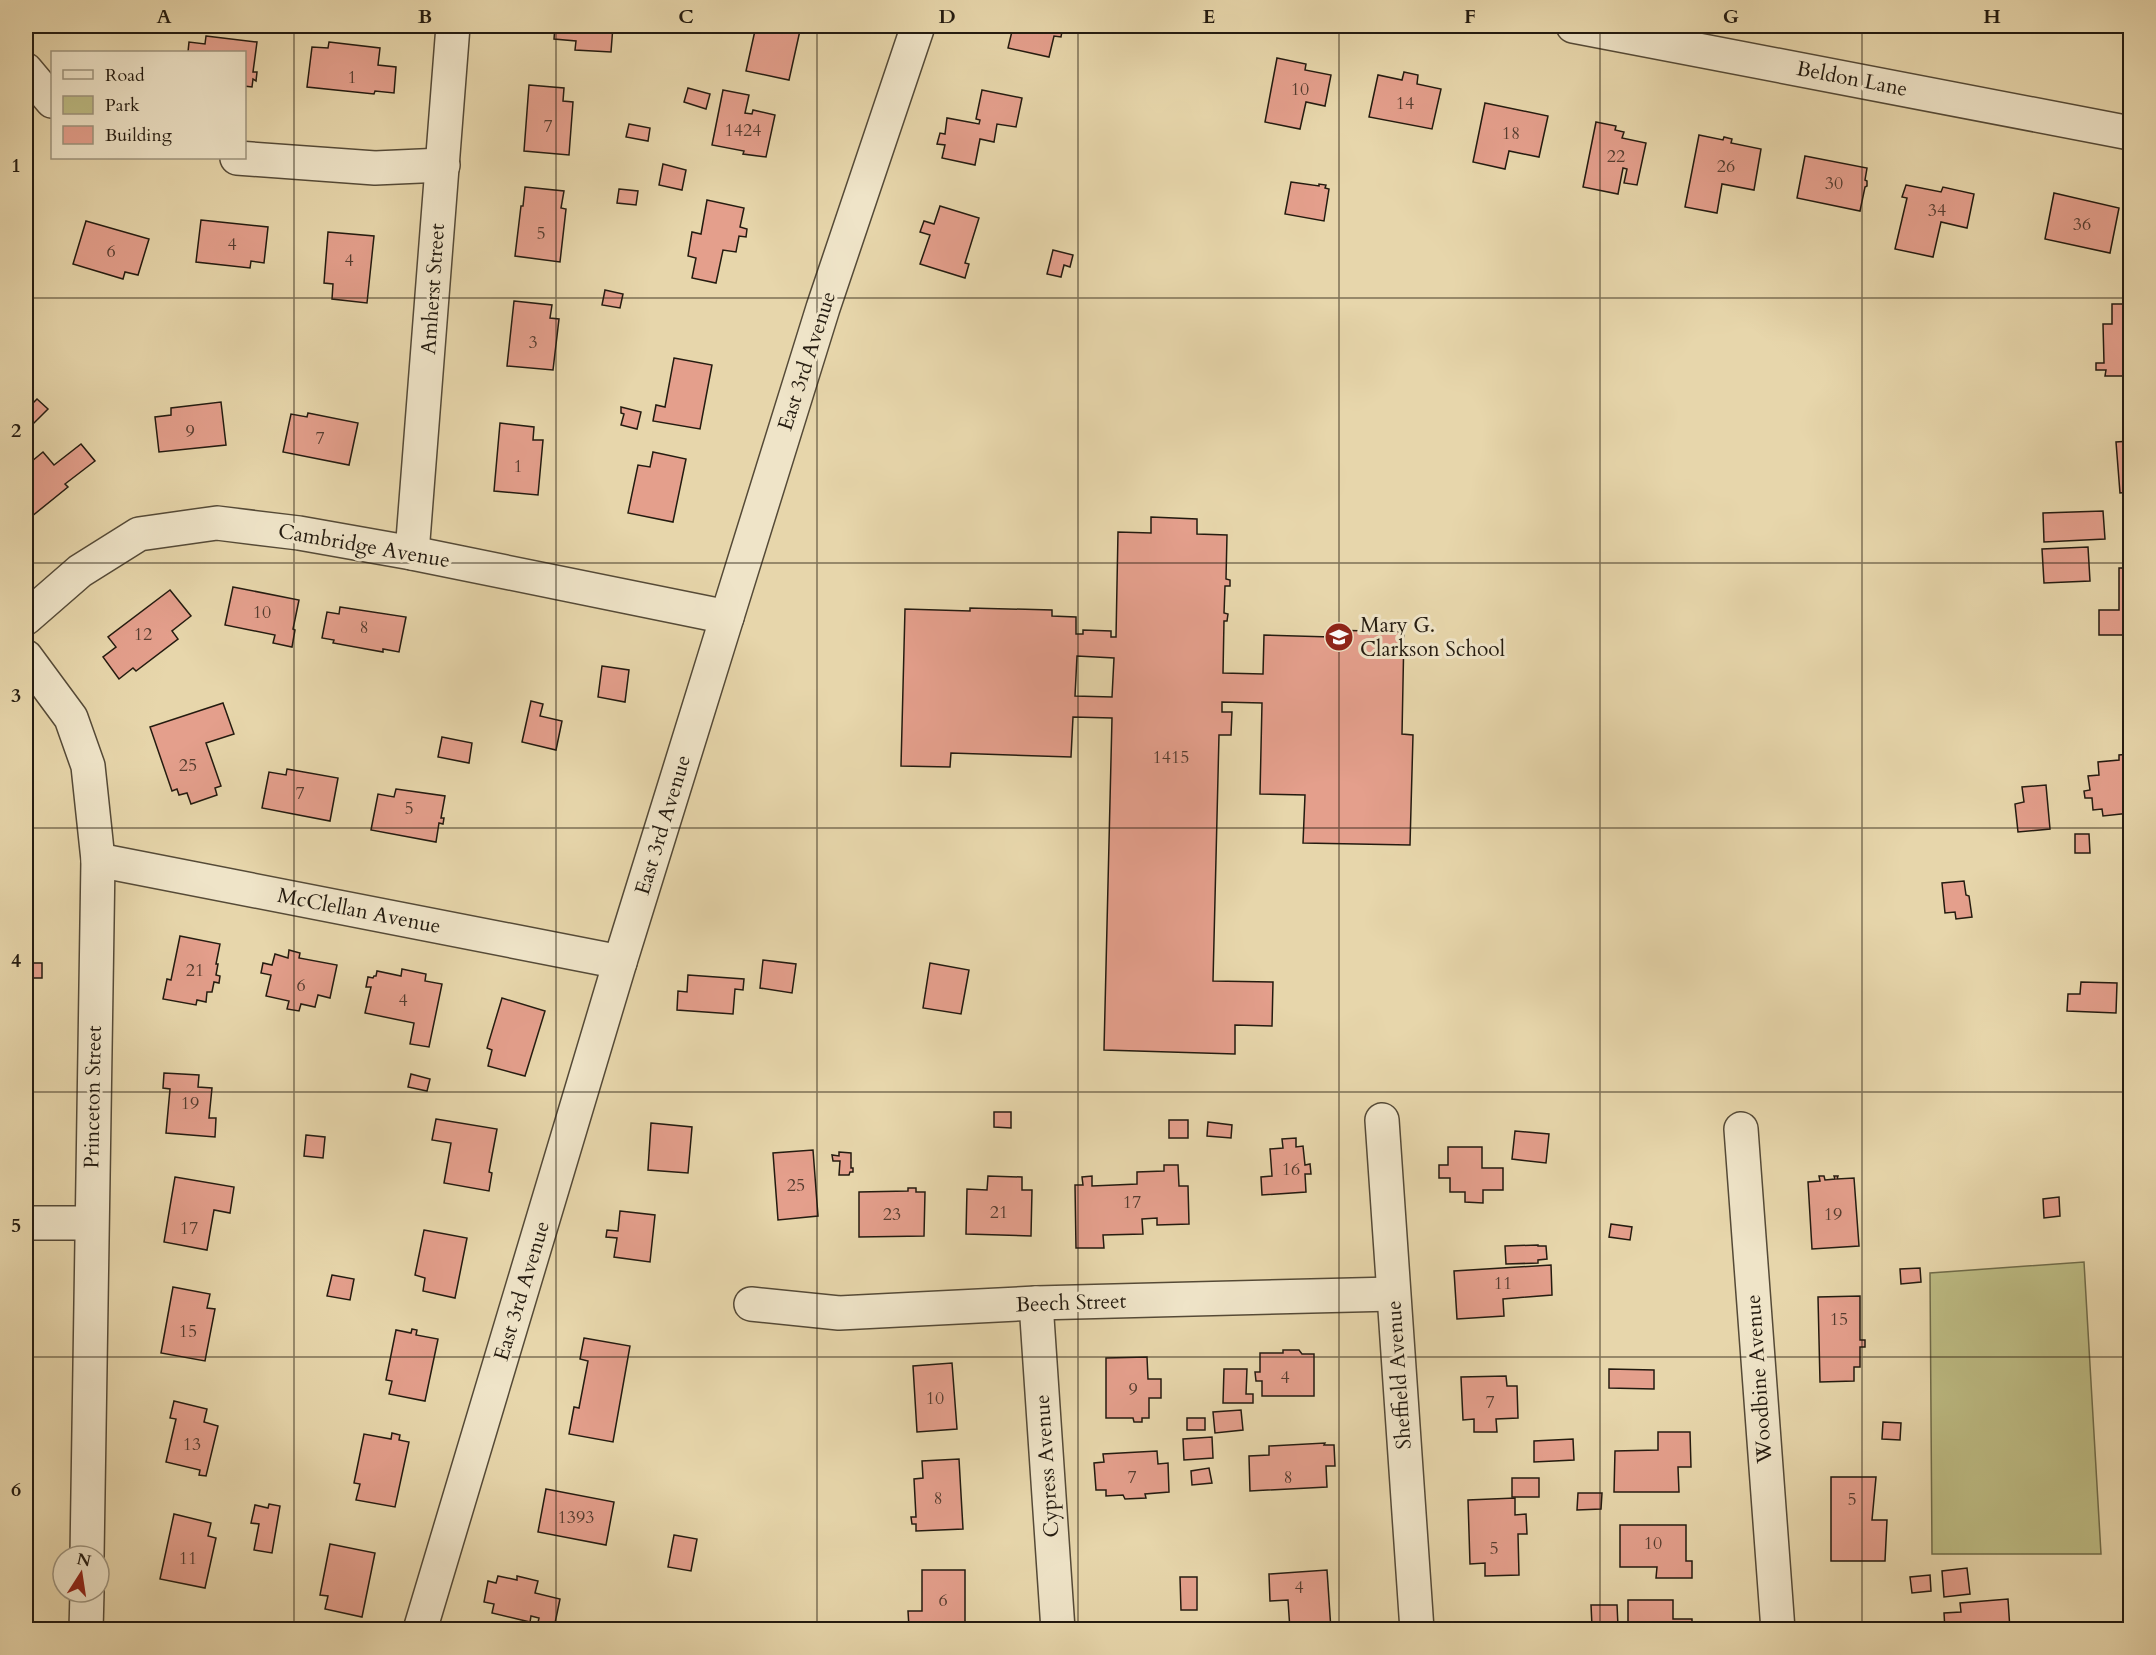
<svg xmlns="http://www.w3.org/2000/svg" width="2156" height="1655" font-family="Cardo,serif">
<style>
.green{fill:#bdbc84;stroke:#706c4a;stroke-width:1.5}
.building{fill:#e49f8c;stroke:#241b10;stroke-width:1.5;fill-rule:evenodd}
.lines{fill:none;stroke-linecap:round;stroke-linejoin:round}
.street-casing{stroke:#554a37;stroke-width:36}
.street{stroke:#efe4c8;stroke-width:33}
.grid{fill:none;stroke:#241b10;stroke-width:1.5;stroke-opacity:0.55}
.labels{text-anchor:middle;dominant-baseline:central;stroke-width:6;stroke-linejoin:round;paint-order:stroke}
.number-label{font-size:18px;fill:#543c2f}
.street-label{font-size:21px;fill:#241b10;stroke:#efe4c8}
.poi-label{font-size:21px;fill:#241b10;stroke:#efe4c8;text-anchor:start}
.neatline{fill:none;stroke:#241b10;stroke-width:2}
.grid-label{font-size:20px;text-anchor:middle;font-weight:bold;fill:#241b10}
</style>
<rect width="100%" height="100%" fill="#e7d6ab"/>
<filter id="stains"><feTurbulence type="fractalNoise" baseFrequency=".00333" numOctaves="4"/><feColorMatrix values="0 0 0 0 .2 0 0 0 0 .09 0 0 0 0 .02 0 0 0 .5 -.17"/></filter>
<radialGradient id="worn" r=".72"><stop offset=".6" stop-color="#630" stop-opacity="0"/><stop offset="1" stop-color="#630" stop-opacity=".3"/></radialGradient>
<polygon class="green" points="2084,1262 2101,1554 1932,1554 1930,1273"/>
<g class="building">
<polygon points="555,26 613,26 611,52 575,50 576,41 554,39"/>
<polygon points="756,26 801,26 789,80 746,71"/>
<polygon points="1010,26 1069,26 1069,28 1063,26 1061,37 1054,36 1049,57 1008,48 1013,27"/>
<polygon points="206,36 257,42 253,72 257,72 256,81 253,79 252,87 244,86 244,52 188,52 189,42 205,44"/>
<polygon points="329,42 380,48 378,65 396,67 394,93 375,91 374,94 307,87 312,47 328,48"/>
<polygon points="1277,58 1306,64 1305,70 1331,75 1325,106 1306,102 1300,129 1265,122"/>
<polygon points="1404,72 1418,75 1417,84 1441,89 1432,129 1369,117 1378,75 1402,80"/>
<polygon points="529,85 564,88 563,101 573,102 569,155 524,151"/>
<polygon points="688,88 710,94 706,109 684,102"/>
<polygon points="723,90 749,95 745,113 752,114 753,110 775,115 766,157 743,154 744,151 712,145"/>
<polygon points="982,90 1022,98 1016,127 997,124 994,142 980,139 975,165 942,158 945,145 937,144 940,133 945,134 947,118 979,124 980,120 976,119"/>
<polygon points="1485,103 1548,116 1539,157 1509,151 1505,169 1473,162"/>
<polygon points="1596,122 1616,126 1615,130 1624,132 1622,138 1646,143 1637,185 1624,183 1627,169 1623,168 1618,194 1583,187"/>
<polygon points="629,124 650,128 648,141 626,137"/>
<polygon points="1699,135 1723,140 1724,137 1732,139 1731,143 1761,149 1754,190 1722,184 1717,213 1685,207"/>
<polygon points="1805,156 1867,168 1865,180 1867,181 1867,186 1865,187 1860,211 1797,198"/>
<polygon points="663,164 686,170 682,190 659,185"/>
<polygon points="1291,182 1319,186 1319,184 1326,185 1325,188 1329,189 1324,221 1285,214"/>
<polygon points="1906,185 1941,192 1943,187 1974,194 1967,228 1941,222 1933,257 1895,249 1907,198 1902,197"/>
<polygon points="525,187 564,191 561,208 566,209 560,262 515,256 521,206 523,206"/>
<polygon points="619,189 638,191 636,205 617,203"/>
<polygon points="2054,193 2119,208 2110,253 2045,239"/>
<polygon points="707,200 744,208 740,227 747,229 746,237 739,236 736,252 723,250 716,283 692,278 696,258 688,256 692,232 701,234"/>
<polygon points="940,206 979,218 965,263 969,264 965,278 920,264 930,235 920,232 924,221 934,224"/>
<polygon points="201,220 268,227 264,263 251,261 250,268 196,262"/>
<polygon points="86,221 149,239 138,275 125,272 123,279 73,264"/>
<polygon points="328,232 374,236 367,303 332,299 333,284 324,283"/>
<polygon points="1053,250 1073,255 1070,267 1064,265 1061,277 1047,274"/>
<polygon points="605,290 623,294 620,308 602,305"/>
<polygon points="514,301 552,305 550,318 559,319 553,370 507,366"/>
<polygon points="2112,304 2130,304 2130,376 2105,376 2106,370 2096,370 2096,363 2104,363 2103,324 2112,324"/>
<polygon points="674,358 712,365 700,429 653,421 656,405 665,407"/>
<polygon points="37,399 48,409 34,423 26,414 26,410"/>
<polygon points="221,402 226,445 159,452 155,417 171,415 171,408"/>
<polygon points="621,407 641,412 637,429 621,425 624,414 621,413"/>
<polygon points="308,413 358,423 349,465 283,452 291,414 307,417"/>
<polygon points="500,423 534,427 533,440 543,440 538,495 494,491"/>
<polygon points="2130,441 2130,492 2120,493 2116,442"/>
<polygon points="81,444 95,461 65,484 68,487 26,521 26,466 43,452 54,465"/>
<polygon points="653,452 686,459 673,522 628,513 638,465 650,467"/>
<polygon points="2103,511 2105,539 2044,542 2043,513"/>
<path d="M1151,517L1197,519V534L1227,535L1226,579L1230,580V586H1225L1224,613L1228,614L1227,621H1224L1223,673L1263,674L1264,635L1331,637L1332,630L1404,632L1402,734L1413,735L1410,845L1303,843L1305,795L1260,794L1262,703L1222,702V712H1232L1231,735H1219L1213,981L1273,982L1272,1026L1235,1025V1054L1104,1050L1112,718L1073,717L1071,757L951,753L950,767L901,766L905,609L970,611V608L1052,610V616L1076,617V634H1083V630L1111,631V637H1116L1118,532L1151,533ZM1077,656L1114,658L1112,697L1075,696Z"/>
<polygon points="2088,547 2090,581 2044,583 2042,549"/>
<polygon points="2119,568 2130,568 2130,641 2123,641 2123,635 2099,635 2099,610 2119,610"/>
<polygon points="233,587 299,600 293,629 295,630 292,647 273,643 275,635 225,625"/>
<polygon points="170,590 191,616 172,631 178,639 136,671 133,668 119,679 103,657 116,647 108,637"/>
<polygon points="340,607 406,617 399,652 383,649 383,652 333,643 334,640 322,638 327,612 339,614"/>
<polygon points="602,666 629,670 625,702 598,697"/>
<polygon points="531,701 543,704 540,716 562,721 556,750 522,742"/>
<polygon points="223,703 234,734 206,743 221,786 215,788 217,795 191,804 187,793 179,795 177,789 172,791 150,727"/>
<polygon points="442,737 472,743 469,763 438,757"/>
<polygon points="2130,754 2130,813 2103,816 2102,809 2093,810 2092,798 2085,798 2084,791 2090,790 2088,776 2099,775 2098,762 2119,760 2119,755"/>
<polygon points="287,769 338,778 330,821 262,808 269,772 286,775"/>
<polygon points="2046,785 2050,829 2018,832 2015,804 2024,802 2022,787"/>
<polygon points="396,789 445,796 441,818 444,818 443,824 439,823 436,842 371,830 378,794 394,797"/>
<polygon points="2075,834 2089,834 2090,853 2075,853"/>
<polygon points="1964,881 1966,895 1969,896 1972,917 1956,919 1955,912 1945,913 1942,883"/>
<polygon points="180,936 220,944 216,964 218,964 216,975 220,976 219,983 214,982 212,992 207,992 206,1002 197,1000 196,1005 163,999 167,979 171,980"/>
<polygon points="289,950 300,953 299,958 337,965 330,998 318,995 315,1007 301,1004 299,1011 287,1009 289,1001 266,996 271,975 261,973 263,963 272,965 275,954 288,958"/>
<polygon points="763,960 796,964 792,993 760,988"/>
<rect x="26" y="963" width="16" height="15"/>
<polygon points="930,963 969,970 961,1014 923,1008"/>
<polygon points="402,969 426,974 425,981 442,984 429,1047 410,1044 414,1023 365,1013 371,987 366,987 368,977 373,978 374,976 376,976 377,971 401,976"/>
<polygon points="688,975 744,979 743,990 735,989 733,1014 677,1010 678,991 687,992"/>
<polygon points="2081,982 2117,983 2116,1013 2067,1011 2068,994 2080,994"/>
<polygon points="502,998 545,1011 525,1076 488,1066 492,1050 487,1048"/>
<polygon points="164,1073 199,1075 198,1087 212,1088 209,1118 216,1118 215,1137 166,1133 170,1089 163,1088"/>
<polygon points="411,1074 430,1079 427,1091 408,1087"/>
<polygon points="994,1112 1011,1112 1011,1128 994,1127"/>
<polygon points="436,1119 497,1129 489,1172 492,1173 489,1191 444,1183 451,1143 432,1140"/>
<rect x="1169" y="1120" width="19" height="18"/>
<polygon points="1208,1122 1232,1125 1231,1138 1207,1136"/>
<polygon points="651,1123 692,1127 688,1173 648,1170"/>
<polygon points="1515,1131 1549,1134 1546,1163 1512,1159"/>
<polygon points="306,1135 325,1137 323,1158 304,1156"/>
<polygon points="1296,1138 1296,1147 1303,1146 1305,1165 1310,1164 1311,1174 1305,1174 1306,1192 1262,1195 1261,1177 1272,1176 1270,1149 1283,1148 1282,1139"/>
<polygon points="1448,1147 1482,1147 1482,1168 1503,1168 1503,1190 1483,1190 1483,1203 1465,1202 1465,1192 1450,1192 1450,1178 1439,1178 1439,1165 1448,1165"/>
<polygon points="813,1150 818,1216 778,1220 773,1153"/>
<polygon points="839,1152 851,1153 851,1168 853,1168 853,1172 850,1172 849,1175 839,1175 840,1161 833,1161 832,1155 839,1156"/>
<polygon points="1164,1165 1178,1165 1179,1186 1188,1186 1189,1224 1157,1225 1157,1218 1142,1219 1143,1234 1103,1235 1104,1248 1076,1248 1075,1185 1083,1185 1082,1177 1092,1176 1092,1186 1137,1184 1137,1172 1164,1171"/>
<polygon points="988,1176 1022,1177 1022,1190 1032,1190 1031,1236 966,1234 967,1189 987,1190"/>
<polygon points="1819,1176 1824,1176 1825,1180 1835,1179 1834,1176 1838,1176 1837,1179 1854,1178 1859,1246 1812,1249 1808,1182 1820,1181"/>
<polygon points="175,1177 234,1187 230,1213 214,1210 207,1250 164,1242"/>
<polygon points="908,1188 916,1188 916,1192 925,1192 924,1236 859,1237 859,1192 908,1191"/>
<polygon points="2059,1197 2060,1216 2044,1218 2043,1199"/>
<polygon points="620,1211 655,1215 650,1262 614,1257 617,1238 606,1237 607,1230 618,1231"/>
<polygon points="1611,1224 1632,1227 1630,1240 1609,1237"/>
<polygon points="424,1230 467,1238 455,1298 423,1291 425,1278 415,1275"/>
<polygon points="1538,1245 1538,1246 1546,1246 1547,1259 1538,1260 1538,1263 1506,1264 1505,1246"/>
<polygon points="1551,1265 1552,1295 1503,1299 1504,1316 1457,1319 1454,1271"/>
<polygon points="1920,1268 1921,1282 1901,1284 1900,1269"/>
<polygon points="332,1275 354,1279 350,1300 327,1296"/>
<polygon points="173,1287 210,1294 207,1308 215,1309 205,1361 161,1353"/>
<polygon points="1860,1296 1860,1340 1865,1340 1865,1347 1860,1347 1860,1367 1854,1367 1854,1381 1820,1382 1818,1297"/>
<polygon points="412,1329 417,1330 416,1335 438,1339 425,1401 389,1394 392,1381 386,1380 396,1330 411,1333"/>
<polygon points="584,1338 630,1346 613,1442 569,1434 574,1407 579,1408 588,1361 580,1359"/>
<polygon points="1283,1350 1299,1350 1302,1354 1314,1354 1314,1396 1262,1396 1262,1381 1256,1381 1255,1372 1260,1372 1260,1353 1283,1353"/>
<polygon points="1147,1357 1148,1379 1161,1379 1161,1398 1149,1398 1149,1418 1142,1418 1142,1422 1134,1422 1133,1418 1106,1418 1106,1358"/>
<polygon points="952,1363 957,1429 917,1432 913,1366"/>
<polygon points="1224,1369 1247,1369 1246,1394 1253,1394 1253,1403 1223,1403"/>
<polygon points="1609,1369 1654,1370 1654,1389 1609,1388"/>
<polygon points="1506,1376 1507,1386 1517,1386 1518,1418 1496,1419 1497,1432 1474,1432 1474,1419 1463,1420 1461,1377"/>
<polygon points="174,1401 207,1409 204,1422 218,1426 206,1476 199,1475 200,1470 166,1462 176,1419 170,1418"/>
<polygon points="1241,1410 1243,1430 1215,1433 1213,1412"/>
<rect x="1187" y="1418" width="18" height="12"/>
<polygon points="1883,1422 1901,1423 1900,1440 1882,1439"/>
<polygon points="1658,1432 1690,1432 1691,1467 1678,1467 1679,1492 1614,1492 1615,1451 1658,1450"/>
<polygon points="392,1433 400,1435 399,1440 409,1442 395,1507 356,1500 360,1484 354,1483 364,1434 391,1439"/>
<polygon points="1212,1437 1213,1458 1184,1460 1183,1439"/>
<polygon points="1573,1439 1574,1460 1534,1462 1534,1441"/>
<polygon points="1325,1443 1324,1445 1334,1445 1335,1466 1326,1466 1327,1487 1250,1491 1249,1456 1269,1455 1269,1446"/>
<polygon points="1157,1451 1158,1464 1168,1463 1169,1492 1145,1494 1146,1498 1125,1499 1123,1495 1106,1496 1106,1490 1096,1490 1094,1463 1104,1462 1103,1454"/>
<polygon points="959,1459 963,1529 916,1531 916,1524 912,1524 911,1517 916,1517 914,1479 923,1478 922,1461"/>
<polygon points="1209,1468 1212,1483 1192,1485 1191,1471"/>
<polygon points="1831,1477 1876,1477 1872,1520 1887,1520 1885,1561 1831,1561"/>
<rect x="1512" y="1478" width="27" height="19"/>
<polygon points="546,1489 614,1502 606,1545 538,1532"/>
<polygon points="1578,1493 1602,1493 1601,1509 1577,1510"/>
<polygon points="1515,1498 1515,1515 1526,1514 1527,1534 1518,1534 1519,1575 1485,1576 1485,1563 1470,1564 1468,1500"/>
<polygon points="269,1504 280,1506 272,1553 254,1550 259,1524 251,1523 255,1505 268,1508"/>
<polygon points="174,1514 211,1523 208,1536 216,1538 205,1588 160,1579"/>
<polygon points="1620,1525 1686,1525 1686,1561 1692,1561 1692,1578 1656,1578 1657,1567 1620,1567"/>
<polygon points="674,1535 697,1539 691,1571 668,1567"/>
<polygon points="330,1544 375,1553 362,1617 325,1609 328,1596 320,1595"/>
<polygon points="1967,1568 1970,1594 1944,1597 1942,1571"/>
<polygon points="922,1570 965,1570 965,1630 905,1630 905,1628 909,1628 908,1611 922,1611"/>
<polygon points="1327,1570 1331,1630 1290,1630 1288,1600 1270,1601 1269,1574"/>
<polygon points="1930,1575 1931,1591 1912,1593 1910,1577"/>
<polygon points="498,1576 517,1580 517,1576 538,1581 535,1593 560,1599 555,1623 551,1622 549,1629 537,1627 539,1618 531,1616 530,1622 492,1613 494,1604 484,1602 488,1581 496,1583"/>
<polygon points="1180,1577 1197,1577 1197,1610 1181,1610"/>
<polygon points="2008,1599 2010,1630 1945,1630 1944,1613 1961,1612 1960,1603"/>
<polygon points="1628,1600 1673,1600 1673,1619 1692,1619 1692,1630 1628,1630"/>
<polygon points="1591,1605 1617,1605 1618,1626 1592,1626"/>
</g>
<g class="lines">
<g class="street-casing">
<g id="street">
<polyline points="1573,26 2130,133"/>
<polyline points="26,70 52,101"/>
<polyline points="237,158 375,168 443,165"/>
<polyline points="412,553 453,26"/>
<polyline points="26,618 80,571 139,534 217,523 299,533 412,553 727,617"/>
<polyline points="26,657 71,718 88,766 98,860 87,1556"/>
<polyline points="98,860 620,962"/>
<polyline points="1382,1120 1417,1630"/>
<polyline points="1741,1129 1778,1630"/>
<polyline points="26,1223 91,1223"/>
<polyline points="1036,1303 1058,1630"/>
<polyline points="751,1304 839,1313 1036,1303 1393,1294"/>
<polyline points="86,1630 87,1592"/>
<polyline points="420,1630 620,962 727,617 823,308 918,26"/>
</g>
</g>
<use href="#street" class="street"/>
</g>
<path class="grid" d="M294,26V1630M556,26V1630M817,26V1630M1078,26V1630M1339,26V1630M1600,26V1630M1862,26V1630M26,298H2130M26,563H2130M26,828H2130M26,1092H2130M26,1357H2130"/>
<defs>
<g id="school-disc" transform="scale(1.5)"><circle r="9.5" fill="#8f2418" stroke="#efe4c8"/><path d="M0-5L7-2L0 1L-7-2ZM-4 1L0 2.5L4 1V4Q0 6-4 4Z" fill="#fff"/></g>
</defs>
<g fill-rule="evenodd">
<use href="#school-disc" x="1339" y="637"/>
</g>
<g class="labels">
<g class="number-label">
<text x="352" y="77">1</text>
<text x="1300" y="89">10</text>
<text x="1405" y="103">14</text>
<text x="548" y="126">7</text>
<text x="743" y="130">1424</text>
<text x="1511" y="133">18</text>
<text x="1616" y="156">22</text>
<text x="1726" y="166">26</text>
<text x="1834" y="183">30</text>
<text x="1937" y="210">34</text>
<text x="2082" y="224">36</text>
<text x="541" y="233">5</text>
<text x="232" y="244">4</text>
<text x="111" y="251">6</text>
<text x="349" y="260">4</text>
<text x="533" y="342">3</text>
<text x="190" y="431">9</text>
<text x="320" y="438">7</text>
<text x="518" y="466">1</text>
<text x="262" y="612">10</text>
<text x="364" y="627">8</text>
<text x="143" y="634">12</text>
<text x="1171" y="757">1415</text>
<text x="188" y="765">25</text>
<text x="300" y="793">7</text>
<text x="409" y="808">5</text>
<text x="195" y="970">21</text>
<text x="301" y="985">6</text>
<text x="403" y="1000">4</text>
<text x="190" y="1103">19</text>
<text x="1291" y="1169">16</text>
<text x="796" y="1185">25</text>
<text x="1132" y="1202">17</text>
<text x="999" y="1212">21</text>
<text x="892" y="1214">23</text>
<text x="1833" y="1214">19</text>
<text x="189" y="1228">17</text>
<text x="1503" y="1283">11</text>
<text x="1839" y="1319">15</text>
<text x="188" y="1331">15</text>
<text x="1285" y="1377">4</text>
<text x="1133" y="1389">9</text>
<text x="935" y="1398">10</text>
<text x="1490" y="1402">7</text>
<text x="192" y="1444">13</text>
<text x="1132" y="1477">7</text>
<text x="1288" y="1477">8</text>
<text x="938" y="1498">8</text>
<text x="1852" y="1499">5</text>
<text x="576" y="1517">1393</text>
<text x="1653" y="1543">10</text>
<text x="1494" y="1548">5</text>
<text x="188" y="1558">11</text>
<text x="1299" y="1587">4</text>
<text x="943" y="1600">6</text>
</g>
<g class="street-label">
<text transform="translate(1852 79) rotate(11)">Beldon Lane</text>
<text transform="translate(433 289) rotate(-86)">Amherst Street</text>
<text transform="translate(807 361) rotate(-72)">East 3rd Avenue</text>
<text transform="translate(364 546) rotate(10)">Cambridge Avenue</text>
<text transform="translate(663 825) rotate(-73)">East 3rd Avenue</text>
<text transform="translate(359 911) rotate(11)">McClellan Avenue</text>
<text transform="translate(93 1097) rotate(-89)">Princeton Street</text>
<text transform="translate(522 1291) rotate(-73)">East 3rd Avenue</text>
<text transform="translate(1071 1303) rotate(-2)">Beech Street</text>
<text transform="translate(1399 1375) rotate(-94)">Sheffield Avenue</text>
<text transform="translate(1759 1379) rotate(-94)">Woodbine Avenue</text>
<text transform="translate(1047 1466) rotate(-94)">Cypress Avenue</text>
</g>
<g class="poi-label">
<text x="1360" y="625">Mary G.<tspan x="1360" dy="24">Clarkson School</tspan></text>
</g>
</g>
<rect width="2156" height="1655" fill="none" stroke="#e7d6ab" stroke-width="66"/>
<rect x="51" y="51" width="195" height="108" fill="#efe4c8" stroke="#9e947e" stroke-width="1.5"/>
<rect x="63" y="70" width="30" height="9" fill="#efe4c8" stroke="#9e947e" stroke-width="1.5"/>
<text x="105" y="81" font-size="18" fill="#241b10">Road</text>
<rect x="63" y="96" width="30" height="18" fill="#bdbc84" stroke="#9e947e" stroke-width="1.5"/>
<text x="105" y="111" font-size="18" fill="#241b10">Park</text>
<rect x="63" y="126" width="30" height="18" fill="#e49f8c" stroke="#9e947e" stroke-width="1.5"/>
<text x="105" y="141" font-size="18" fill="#241b10">Building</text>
<g transform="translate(81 1574) rotate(12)"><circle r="28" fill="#efe4c8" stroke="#9e947e" stroke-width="1.5"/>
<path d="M0-4.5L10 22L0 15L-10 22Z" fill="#8f2418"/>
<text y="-9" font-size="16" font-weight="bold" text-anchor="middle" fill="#241b10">N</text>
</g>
<rect x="33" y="33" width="2090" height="1589" class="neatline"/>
<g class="grid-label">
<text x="164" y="23">A</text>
<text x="425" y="23">B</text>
<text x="686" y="23">C</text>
<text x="947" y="23">D</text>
<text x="1209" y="23">E</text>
<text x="1470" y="23">F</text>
<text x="1731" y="23">G</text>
<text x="1992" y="23">H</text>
<text x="16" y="172">1</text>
<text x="16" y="437">2</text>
<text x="16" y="702">3</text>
<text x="16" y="967">4</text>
<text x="16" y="1232">5</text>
<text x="16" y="1496">6</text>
</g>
<rect width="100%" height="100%" filter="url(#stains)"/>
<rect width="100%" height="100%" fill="url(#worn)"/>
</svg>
